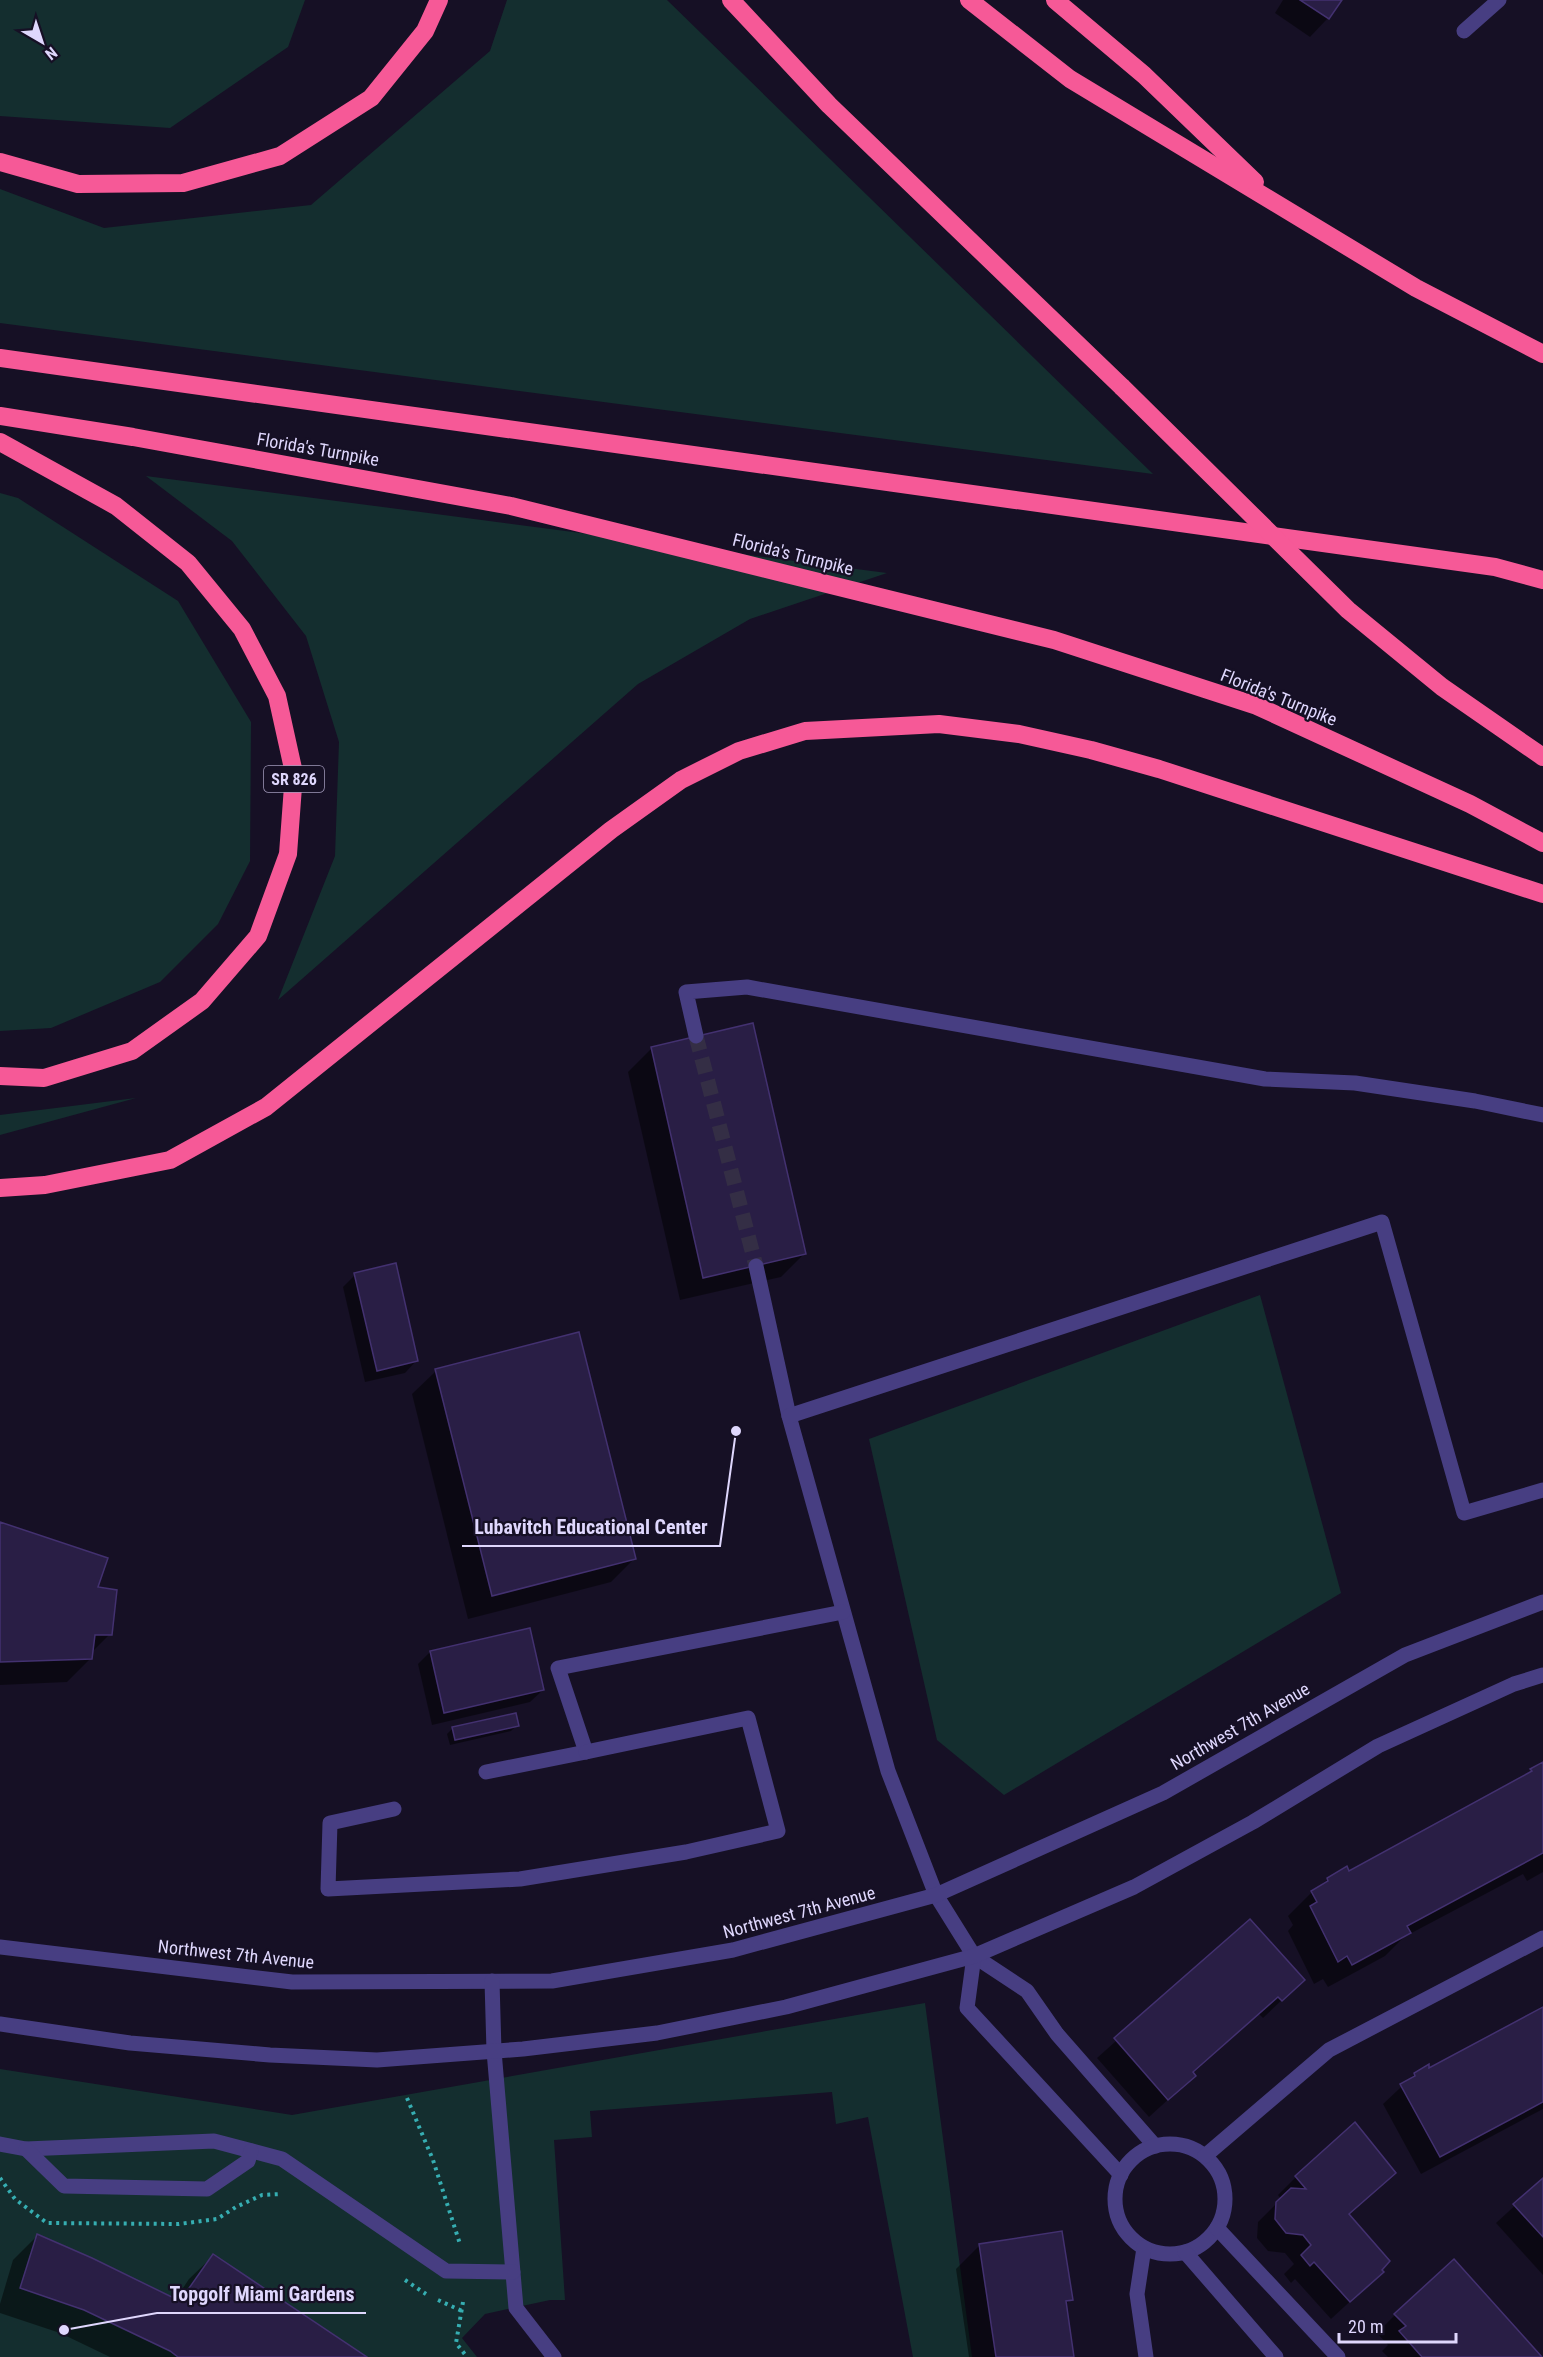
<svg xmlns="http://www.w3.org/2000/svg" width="1543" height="2357" font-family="'Roboto Condensed',sans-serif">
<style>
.green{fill:#142e2f}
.shadow{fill:#0007}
.building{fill:#291e45;stroke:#433170;stroke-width:1.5}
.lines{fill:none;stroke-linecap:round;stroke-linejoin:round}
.minor-tunnel{stroke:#342e45;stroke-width:15;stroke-dasharray:15 8;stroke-linecap:butt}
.path{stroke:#36aeb2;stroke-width:4;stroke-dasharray:3 4.5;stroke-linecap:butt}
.minor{stroke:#473e82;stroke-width:15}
.highway{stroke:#f65997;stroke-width:18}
.highway-bridge{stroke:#f65997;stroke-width:18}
.labels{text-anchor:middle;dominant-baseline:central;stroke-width:4.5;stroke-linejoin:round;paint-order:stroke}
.shield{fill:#161025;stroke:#a39bbc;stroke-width:1.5}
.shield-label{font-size:16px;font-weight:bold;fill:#dfd7fd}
.street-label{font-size:18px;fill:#dfd7fd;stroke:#161025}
.leader{fill:none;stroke:#dfd7fd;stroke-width:2}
.callout-dot{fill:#dfd7fd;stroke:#161025;stroke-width:2}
.callout-label{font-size:20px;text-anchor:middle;font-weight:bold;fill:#dfd7fd;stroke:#161025;stroke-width:4.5;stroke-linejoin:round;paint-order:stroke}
</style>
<rect width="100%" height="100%" fill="#161025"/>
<g class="green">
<polygon points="0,0 305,0 288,47 170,128 0,116"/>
<polygon points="507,0 667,0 1153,474 0,323 0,189 104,228 311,205 490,51"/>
<polygon points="146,476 887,573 750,619 638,684 278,1000 335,856 339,742 306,636 232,541"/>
<polygon points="0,493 18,498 178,601 251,722 250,861 218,924 160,982 51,1028 0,1031"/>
<polygon points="136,1098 0,1135 0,1115"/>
<polygon points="1260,1295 1341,1593 1004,1795 937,1740 869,1439"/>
<polygon points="925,2003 972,2357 913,2357 868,2117 836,2124 832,2092 590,2111 592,2137 554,2140 565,2300 550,2300 485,2314 462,2338 477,2357 367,2357 213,2254 180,2301 92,2258 37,2234 21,2288 84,2310 170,2351 178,2357 0,2357 0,2069 292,2115"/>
</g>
<g class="shadow">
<polygon points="1283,0 1340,0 1328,18 1310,37 1275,13"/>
<polygon points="652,1048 804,1254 781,1277 680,1300 628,1072"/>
<polygon points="355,1275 417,1360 405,1373 365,1382 343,1287"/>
<polygon points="436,1371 635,1558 611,1582 468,1619 412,1394"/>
<polygon points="0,1524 96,1588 110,1634 91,1653 91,1658 67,1682 0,1685"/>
<polygon points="430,1652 543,1690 530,1702 432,1725 418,1664"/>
<polygon points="517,1725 511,1731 450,1745 447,1734 453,1728"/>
<polygon points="1543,1763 1543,1872 1527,1881 1523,1874 1404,1937 1385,1956 1328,1987 1323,1979 1314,1984 1288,1931 1293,1925 1288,1916 1312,1892 1328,1879 1349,1873 1525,1777"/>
<polygon points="1250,1921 1284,1998 1263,2018 1259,2014 1192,2074 1194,2076 1149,2117 1097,2058"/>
<polygon points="1543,2008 1543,2109 1421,2174 1383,2104 1415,2074 1428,2070"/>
<polygon points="1394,2172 1348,2215 1382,2272 1331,2319 1295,2279 1291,2283 1284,2274 1294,2264 1285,2253 1268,2251 1257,2238 1258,2222 1281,2199 1278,2195 1296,2177"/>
<polygon points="1543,2180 1543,2275 1496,2223"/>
<polygon points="37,2236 175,2300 189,2279 213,2256 364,2357 110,2357 60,2333 0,2313 0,2304 13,2260"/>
<polygon points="980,2245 1071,2299 1065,2305 1073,2357 969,2357 956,2269"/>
<polygon points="1395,2315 1540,2357 1388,2357 1382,2351 1388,2345 1377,2333"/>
</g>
<g class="building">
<polygon points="1300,0 1342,0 1329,19"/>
<polygon points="753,1023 806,1254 703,1278 651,1047"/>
<polygon points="396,1263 418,1361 377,1371 354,1273"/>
<polygon points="579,1332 636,1559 492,1596 435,1369"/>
<polygon points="0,1522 108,1558 98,1587 117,1590 112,1635 95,1635 92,1659 0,1662"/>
<polygon points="530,1628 544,1690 444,1713 430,1651"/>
<polygon points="516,1713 519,1726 455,1740 452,1727"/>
<polygon points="1543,1762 1543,1853 1407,1926 1411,1933 1352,1965 1347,1956 1338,1962 1310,1906 1317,1902 1311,1891 1328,1881 1327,1878 1347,1866 1349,1871 1532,1771 1530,1769"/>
<polygon points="1250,1919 1305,1980 1282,2001 1278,1997 1193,2072 1196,2076 1168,2100 1114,2038"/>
<polygon points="1543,2007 1543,2102 1440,2157 1400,2084 1415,2076 1414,2073 1429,2064 1429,2068"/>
<polygon points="1355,2122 1396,2173 1349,2214 1390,2261 1382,2270 1384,2272 1350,2302 1314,2262 1310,2266 1301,2255 1311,2245 1303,2235 1286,2233 1275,2219 1276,2202 1291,2188 1306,2189 1295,2176"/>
<polygon points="1543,2178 1543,2237 1513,2204"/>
<polygon points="1062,2231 1073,2300 1066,2301 1074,2357 996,2357 979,2244"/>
<polygon points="37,2234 92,2258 180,2301 213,2254 367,2357 178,2357 170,2351 84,2310 20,2288"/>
<polygon points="1454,2259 1542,2357 1422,2357 1399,2331 1406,2326 1394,2314"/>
</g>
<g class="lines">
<polyline class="minor-tunnel" points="696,1036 756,1266"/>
<g class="path">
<polyline points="407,2098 433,2160 460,2244"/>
<polyline points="0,2178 15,2199 47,2223 179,2224 217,2219 236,2207 262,2195 281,2194"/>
<polyline points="405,2280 426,2294"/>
<polyline points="438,2300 462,2311"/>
<polyline points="463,2302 456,2343 467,2357"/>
</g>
<g class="minor">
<polyline points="1464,31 1499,0"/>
<polyline points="696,1036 686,992 747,987 1265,1079 1355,1083 1475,1101 1543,1115"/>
<polyline points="756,1266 789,1416 888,1771 936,1895 974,1956 1027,1991 1057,2034 1155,2146"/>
<polyline points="789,1416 1382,1222 1464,1513 1543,1490"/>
<polyline points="486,1772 586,1752 558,1668 843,1612"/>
<polyline points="394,1809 330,1823 328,1889 520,1879 686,1852 778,1831 748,1718 586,1752"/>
<polyline points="0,1947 292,1982 552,1981 733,1950 936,1895 1163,1793 1405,1655 1543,1602"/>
<polyline points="974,1956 967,2008 1121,2175"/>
<polyline points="492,1981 494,2051 516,2308 554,2357"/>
<polyline points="0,2024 130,2043 270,2055 377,2060 523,2049 657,2033 786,2007 974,1956 1134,1887 1253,1822 1378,1746 1514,1684 1543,1675"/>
<polyline points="0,2144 26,2149 214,2141 282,2159 446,2271 513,2272"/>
<circle cx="1170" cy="2199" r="55"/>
<polyline points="26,2149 64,2186 207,2189 248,2161 251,2151"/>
<polyline points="1205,2156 1329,2050 1543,1938"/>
<polyline points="1217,2228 1338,2357"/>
<polyline points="1144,2248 1137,2294 1146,2357"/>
<polyline points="1185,2252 1276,2357"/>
</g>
<g class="highway">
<polyline points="731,0 829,105 1122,387"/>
<polyline points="969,0 1070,79 1416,288 1543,354"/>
<polyline points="1055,0 1144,75 1255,182"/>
<polyline points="0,162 78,184 183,183 280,156 371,98 425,31 439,0"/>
<polyline points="0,358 1495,567 1543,580"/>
<polyline points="0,416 133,437 511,506 1054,640 1257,706 1470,804 1543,843"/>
<polyline points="0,442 116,506 188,563 242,629 277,696 294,773 288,854 258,936 202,1001 132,1051 44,1078 0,1076"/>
<polyline points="0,1188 45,1185 170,1160 266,1107 611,830 681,780 739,751 805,731 939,724 1019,734 1091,750 1159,769 1543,894"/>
</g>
<polyline class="highway-bridge" points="1122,387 1348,610 1442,687 1543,757"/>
</g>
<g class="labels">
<rect class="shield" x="264" y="766" width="60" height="26" rx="4.5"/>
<g class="shield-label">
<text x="294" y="779">SR 826</text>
</g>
<g class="street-label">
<text transform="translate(318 449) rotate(10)">Florida's Turnpike</text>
<text transform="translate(793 554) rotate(14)">Florida's Turnpike</text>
<text transform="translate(1279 697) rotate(22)">Florida's Turnpike</text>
<text transform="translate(1240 1726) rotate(-30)">Northwest 7th Avenue</text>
<text transform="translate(799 1912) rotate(-15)">Northwest 7th Avenue</text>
<text transform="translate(236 1954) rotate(6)">Northwest 7th Avenue</text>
</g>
</g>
<path class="leader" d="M736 1431L720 1546H462M64 2330L157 2313H366"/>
<g class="callout-dot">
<circle cx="736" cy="1431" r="6"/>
<circle cx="64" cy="2330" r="6"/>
</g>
<g class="callout-label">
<text x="591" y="1534">Lubavitch Educational Center</text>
<text x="262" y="2301">Topgolf Miami Gardens</text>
</g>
<g transform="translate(42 42) rotate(141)" stroke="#161025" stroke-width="4.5" paint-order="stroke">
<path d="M0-4.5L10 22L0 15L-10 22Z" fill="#dfd7fd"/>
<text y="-9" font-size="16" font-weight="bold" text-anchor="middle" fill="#dfd7fd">N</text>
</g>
<path d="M1339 2333v9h117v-9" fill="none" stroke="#dfd7fd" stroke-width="3"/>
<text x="1348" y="2333" font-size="18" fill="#dfd7fd" stroke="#161025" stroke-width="4.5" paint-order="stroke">20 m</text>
</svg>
